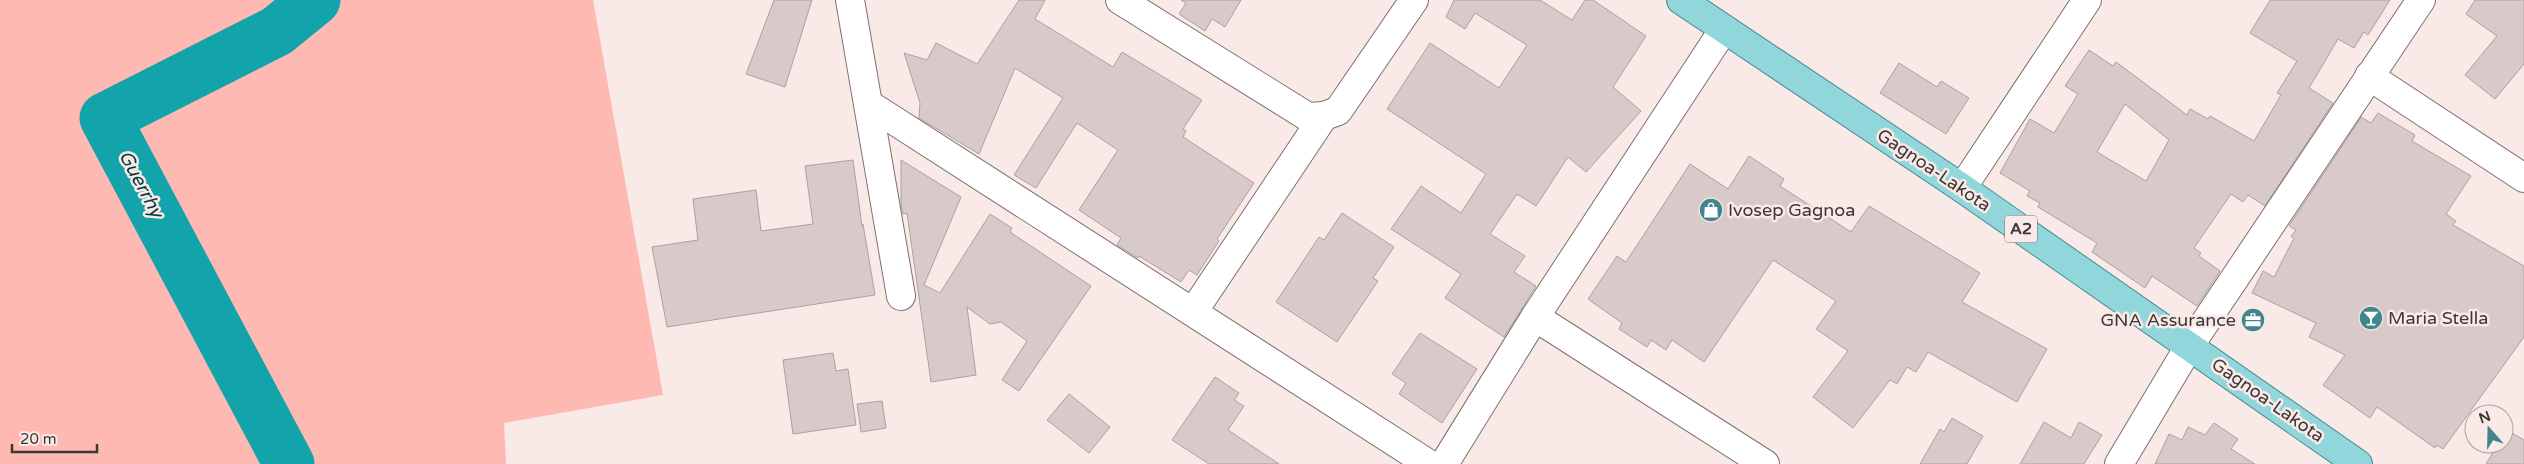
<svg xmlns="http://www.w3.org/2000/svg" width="2524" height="464" font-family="'Varela Round',sans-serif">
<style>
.green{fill:#feb9b3}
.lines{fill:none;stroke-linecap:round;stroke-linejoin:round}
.river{stroke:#13a3ab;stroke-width:51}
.building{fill:#d8cac8;stroke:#aea09f;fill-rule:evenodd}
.minor-casing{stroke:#7d706f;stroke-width:30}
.major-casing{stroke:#428c91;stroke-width:30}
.minor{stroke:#fff;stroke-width:28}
.major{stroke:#90d6da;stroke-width:28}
.labels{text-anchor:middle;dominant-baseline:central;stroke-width:5;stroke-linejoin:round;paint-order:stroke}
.shield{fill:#f9eae8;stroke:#756c6b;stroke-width:1}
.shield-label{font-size:16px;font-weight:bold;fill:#3c3636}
.street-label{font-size:18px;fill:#3c3636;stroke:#f9eae8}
.poi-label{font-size:18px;fill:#3c3636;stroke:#f9eae8;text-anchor:start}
.water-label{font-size:19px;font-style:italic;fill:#003a3d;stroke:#f9eae8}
</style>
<rect width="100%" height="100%" fill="#f9eae8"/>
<polygon class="green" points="0,0 593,0 663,395 504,423 506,464 0,464"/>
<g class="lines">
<polyline class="river" points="289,464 105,118 277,31 315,0"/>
</g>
<g class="building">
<polygon points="774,0 812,0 785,87 746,74"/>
<polygon points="1019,0 1045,0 1035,19 1113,67 1122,52 1202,100 1183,129 1186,131 1183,137 1254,183 1217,239 1219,241 1197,275 1189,270 1181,282 1139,256 1138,258 1117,245 1121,238 1079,210 1118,150 1077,123 1036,188 1014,175 1063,98 1015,68 979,154 919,118 920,103 904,53 927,60 936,43 977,64"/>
<polygon points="1181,0 1241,0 1225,27 1212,19 1205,31 1179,14 1186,3"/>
<polygon points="1454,0 1540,0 1572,20 1585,0 1593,0 1646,36 1613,87 1641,111 1586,172 1568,157 1536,206 1517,194 1490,234 1525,256 1514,272 1536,286 1504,337 1445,298 1461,274 1391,229 1421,186 1461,213 1486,174 1387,109 1430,43 1499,88 1527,45 1475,13 1465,29 1446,17"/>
<path d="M2270,0H2390L2368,35L2364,32L2354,48L2338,39L2309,88L2333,103L2265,206L2248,195L2243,202L2231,194L2194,248L2201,253L2199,256L2220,271L2197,306L2152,276L2145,288L2092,252L2097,243L2038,207L2040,203L2027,196L2030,191L2000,173L2030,119L2054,133L2078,94L2065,86L2089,50L2113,66L2116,62L2187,115L2190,109L2208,119L2210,116L2254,141L2281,95L2277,93L2297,61L2250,33ZM2125,104L2169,140L2146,181L2097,152Z"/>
<polygon points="2475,0 2524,0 2524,64 2495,99 2465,75 2497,36 2466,14"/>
<polygon points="1899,63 1937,87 1941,81 1969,98 1946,134 1880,93"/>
<polygon points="2378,113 2415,135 2412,141 2471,176 2446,214 2456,221 2453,225 2524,266 2524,337 2443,449 2437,445 2435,448 2377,407 2370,418 2323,385 2345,355 2309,337 2316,323 2252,293 2263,271 2274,277 2294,238 2291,236 2296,230 2289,226 2360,119 2361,117 2371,123"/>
<polygon points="1749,156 1784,179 1780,186 1851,232 1869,206 1980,273 1962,302 2047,349 2017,402 1928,352 1916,372 1907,367 1897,384 1890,380 1853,428 1813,397 1848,351 1816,329 1836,301 1773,260 1704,362 1672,340 1666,350 1651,340 1647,347 1619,329 1622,323 1588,299 1617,256 1626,262 1690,164 1728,189"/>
<polygon points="853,160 862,226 863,224 875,295 667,327 652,247 698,240 693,199 756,190 761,231 813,224 805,166"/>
<polygon points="901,160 961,197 924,285 940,293 990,214 1012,228 1010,232 1091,286 1019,391 1002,380 1027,341 1001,322 990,324 967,307 976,375 931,382 907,213 903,214 901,205"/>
<polygon points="1342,213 1394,247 1373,278 1378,281 1337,342 1276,302 1319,237 1324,240"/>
<polygon points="1420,333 1477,369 1442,423 1399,394 1406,383 1392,374"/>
<polygon points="833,353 836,371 848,369 856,425 793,434 783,360"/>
<polygon points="1215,377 1239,393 1234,400 1244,406 1228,430 1279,464 1209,464 1172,440"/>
<polygon points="1069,394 1110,427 1089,453 1047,420"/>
<polygon points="882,401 886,428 861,432 857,404"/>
<polygon points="1952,418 1983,436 1967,464 1920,464 1940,429 1944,432"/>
<polygon points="2044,422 2071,438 2079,422 2102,435 2084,464 2020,464"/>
<polygon points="2214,423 2238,439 2231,449 2255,464 2155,464 2169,434 2182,440 2188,427 2205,435"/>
<polygon points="2507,430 2524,440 2524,464 2486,464 2498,444 2504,444 2504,435"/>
</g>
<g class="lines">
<g class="minor-casing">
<g id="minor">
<polyline points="850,0 901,296"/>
<polyline points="1120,0 1308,117 1324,116 1338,111 1414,0"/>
<polyline points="2369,76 2524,178"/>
<polyline points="870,105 1429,464"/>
<polyline points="1962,188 2087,0"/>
<polyline points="1193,312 1324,116"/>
<polyline points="1535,317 1765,464"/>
<polyline points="1444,464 1535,317 1724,29"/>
<polyline points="2119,464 2190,345 2421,0"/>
</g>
</g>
<g class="major-casing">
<polyline id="major" points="1681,0 1962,188 2358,464"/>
</g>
<use href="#minor" class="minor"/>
<use href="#major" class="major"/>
</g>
<defs>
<g id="shop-disc" transform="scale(1.25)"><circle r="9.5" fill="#3f878c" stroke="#f9eae8"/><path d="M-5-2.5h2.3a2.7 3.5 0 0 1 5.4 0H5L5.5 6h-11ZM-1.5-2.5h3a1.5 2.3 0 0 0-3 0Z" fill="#fff"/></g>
<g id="bar-disc" transform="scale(1.25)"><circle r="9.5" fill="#3f878c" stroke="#f9eae8"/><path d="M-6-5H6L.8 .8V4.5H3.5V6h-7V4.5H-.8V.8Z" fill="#fff"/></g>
<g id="office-disc" transform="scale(1.25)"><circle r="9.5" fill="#3f878c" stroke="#f9eae8"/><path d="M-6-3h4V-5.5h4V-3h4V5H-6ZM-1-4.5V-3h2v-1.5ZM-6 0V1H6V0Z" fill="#fff"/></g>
</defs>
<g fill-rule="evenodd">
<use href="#shop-disc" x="1711" y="210"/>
<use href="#bar-disc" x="2371" y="318"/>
<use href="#office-disc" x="2253" y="320"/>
</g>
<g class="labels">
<rect class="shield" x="2005" y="215.5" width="32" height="27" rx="4"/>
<g class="shield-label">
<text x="2021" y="229">A2</text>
</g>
<g class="street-label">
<text transform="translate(1934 170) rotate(34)">Gagnoa-Lakota</text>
<text transform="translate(2268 400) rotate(35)">Gagnoa-Lakota</text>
</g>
<g class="poi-label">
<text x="1728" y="210">Ivosep Gagnoa</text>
<text x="2388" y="318">Maria Stella</text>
<text x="2236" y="320" text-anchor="end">GNA Assurance</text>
</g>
<g class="water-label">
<text transform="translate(141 184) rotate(62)">Guerrhy</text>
</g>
</g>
<g transform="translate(2489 429) rotate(340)"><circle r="24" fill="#f9eae8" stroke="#ada2a1"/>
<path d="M0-4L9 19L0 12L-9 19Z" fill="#3f878c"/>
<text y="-8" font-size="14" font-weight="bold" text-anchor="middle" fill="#3c3636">N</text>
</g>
<path d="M12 444v8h85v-8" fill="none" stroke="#3c3636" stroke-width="2.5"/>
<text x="20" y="444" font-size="15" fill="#3c3636" stroke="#f9eae8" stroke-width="4" paint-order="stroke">20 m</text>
</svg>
